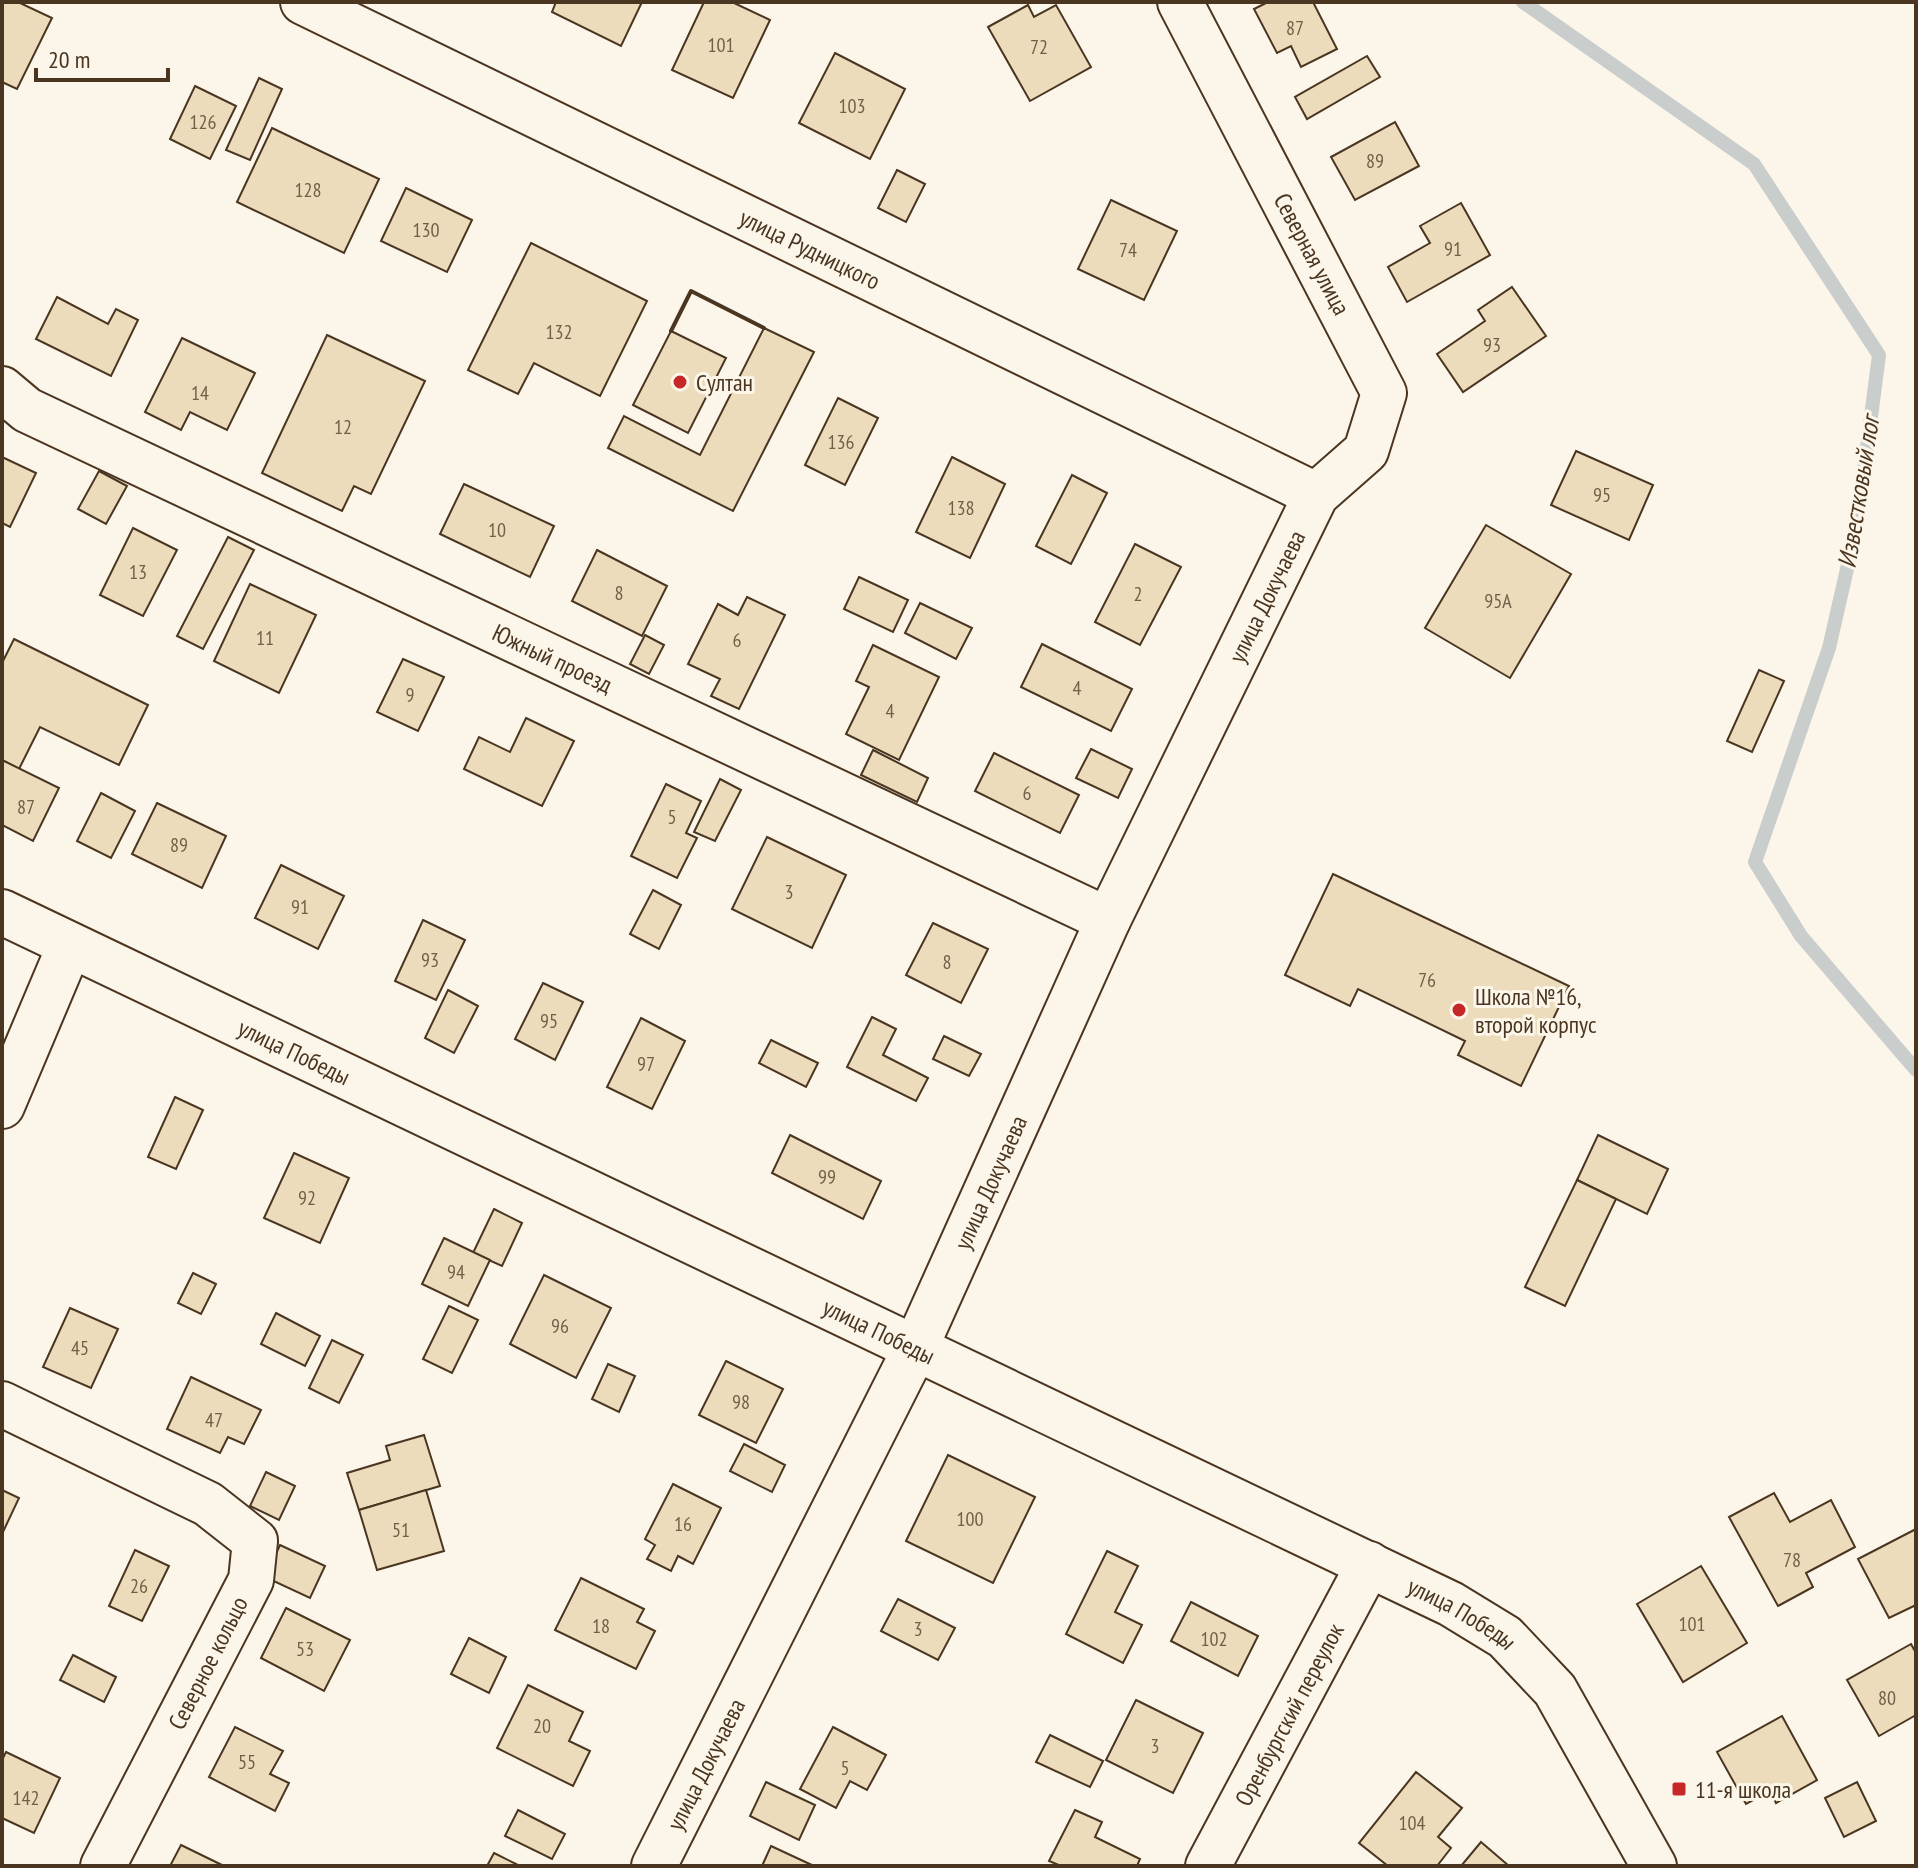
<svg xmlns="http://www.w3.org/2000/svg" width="1918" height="1868" font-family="'PT Sans Narrow',sans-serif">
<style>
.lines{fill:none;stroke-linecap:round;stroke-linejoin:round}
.stream{stroke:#c9cecd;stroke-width:14}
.building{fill:#ecdcbc;stroke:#4a3520;stroke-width:2}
.minor-casing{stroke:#4a3520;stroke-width:48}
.minor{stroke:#fbf6e9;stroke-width:44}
.wall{stroke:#4a3520;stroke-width:4}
.poi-dot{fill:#c62828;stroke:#fbf6e9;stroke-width:3}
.labels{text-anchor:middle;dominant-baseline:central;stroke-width:6;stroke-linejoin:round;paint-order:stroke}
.number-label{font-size:20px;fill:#725f47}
.street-label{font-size:24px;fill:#4a3520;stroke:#fbf6e9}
.poi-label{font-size:24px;fill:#4a3520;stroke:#fbf6e9;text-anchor:start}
.water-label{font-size:26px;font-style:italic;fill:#4a3520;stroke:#fbf6e9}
</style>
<rect width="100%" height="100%" fill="#fbf6e9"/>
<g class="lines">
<polyline class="stream" points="1523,2 1754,164 1879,355 1857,525 1829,648 1755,862 1801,936 1916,1070"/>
</g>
<g class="building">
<polygon points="2,2 18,2 52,18 17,89 2,82"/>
<polygon points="556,2 642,2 621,46 552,12"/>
<polygon points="704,2 732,2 770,20 733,98 672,70"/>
<polygon points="1268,2 1313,2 1337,49 1301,67 1291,46 1277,53 1254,9"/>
<polygon points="1028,5 1034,17 1056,5 1091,67 1030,101 988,27"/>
<polygon points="835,53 905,89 870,159 799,123"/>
<polygon points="1367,56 1380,77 1307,119 1295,97"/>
<polygon points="259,78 282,89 250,160 226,150"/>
<polygon points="195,86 236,106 210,159 170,139"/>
<polygon points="1395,122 1419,166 1355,200 1331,157"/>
<polygon points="272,128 379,179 344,253 237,202"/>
<polygon points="897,170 925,184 906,222 878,208"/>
<polygon points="406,188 472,220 447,272 381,241"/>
<polygon points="1111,200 1177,231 1144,300 1078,269"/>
<polygon points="1461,203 1490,255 1407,302 1388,267 1430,243 1420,226"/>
<polygon points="531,243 647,301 600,396 534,363 518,394 468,370"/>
<polygon points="1512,287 1546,336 1463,392 1437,354 1485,321 1478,310"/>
<polygon points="57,297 108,324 116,309 138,320 111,376 36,339"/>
<polygon points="764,328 814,352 733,511 608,448 624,416 700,455"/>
<polygon points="671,331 726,358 688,433 633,405"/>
<polygon points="327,335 425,381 371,494 354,486 342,511 262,473"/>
<polygon points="182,338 255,373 227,430 190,412 181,430 145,412"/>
<polygon points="838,398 878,418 845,485 805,465"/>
<polygon points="1576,451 1653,485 1629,540 1551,505"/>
<polygon points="2,457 36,473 10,527 2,523"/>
<polygon points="952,457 1005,484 970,558 916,532"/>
<polygon points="99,471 127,486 106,524 78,509"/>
<polygon points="1072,475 1107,493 1071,564 1036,546"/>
<polygon points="464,484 554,526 530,577 440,534"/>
<polygon points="1486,525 1571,574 1510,678 1425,628"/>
<polygon points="133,528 177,550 143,616 100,595"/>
<polygon points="228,537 254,550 203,649 177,636"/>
<polygon points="1135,544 1181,567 1140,645 1095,622"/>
<polygon points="597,550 667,586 642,636 572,601"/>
<polygon points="859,577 908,600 893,632 844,609"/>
<polygon points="250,584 316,615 279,693 214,661"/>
<polygon points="747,597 785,615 739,709 711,696 720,679 688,664 718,604 738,615"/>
<polygon points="920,603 972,628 956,659 905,633"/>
<polygon points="645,635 664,645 649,674 630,664"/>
<polygon points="14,639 148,705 119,765 40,727 19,769 2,760 2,663"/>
<polygon points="1042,644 1132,689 1111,731 1021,687"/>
<polygon points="873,645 939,677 899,760 846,734 869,687 856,681"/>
<polygon points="403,659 444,677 418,731 377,712"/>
<polygon points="1759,670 1784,681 1752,752 1727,741"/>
<polygon points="526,718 574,741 542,806 464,769 479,737 510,752"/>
<polygon points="1091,749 1132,769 1118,798 1076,778"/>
<polygon points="873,750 928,778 917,802 861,775"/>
<polygon points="994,753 1079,795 1060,833 975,791"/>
<polygon points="2,760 59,788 33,841 2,825"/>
<polygon points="720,779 741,790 715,841 694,832"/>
<polygon points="666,784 701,801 686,833 697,838 677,878 631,856"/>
<polygon points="101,793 135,811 111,858 77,841"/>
<polygon points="157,803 226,836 202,888 132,854"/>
<polygon points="767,837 846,875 812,948 732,909"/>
<polygon points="281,865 344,896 318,949 255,918"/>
<polygon points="1333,874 1569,986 1521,1086 1458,1055 1465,1041 1358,989 1350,1006 1285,975"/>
<polygon points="653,890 681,905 659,949 630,934"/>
<polygon points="423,920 465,940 436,1000 395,981"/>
<polygon points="933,923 988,949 961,1003 906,975"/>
<polygon points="543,983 583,1002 555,1060 515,1039"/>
<polygon points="448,990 478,1006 454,1053 425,1038"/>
<polygon points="872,1017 896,1029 883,1055 928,1078 916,1101 847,1067"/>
<polygon points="641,1018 685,1041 652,1109 607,1087"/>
<polygon points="944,1036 981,1054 969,1076 933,1059"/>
<polygon points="771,1040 818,1063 806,1087 759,1063"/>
<polygon points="175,1097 203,1110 176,1169 148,1157"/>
<polygon points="790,1135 881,1181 863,1219 772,1173"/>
<polygon points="1598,1135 1668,1169 1647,1214 1577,1180"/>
<polygon points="294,1153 349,1178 320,1243 264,1218"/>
<polygon points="1577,1180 1616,1199 1565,1306 1525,1287"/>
<polygon points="494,1209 522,1223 502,1266 473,1253"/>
<polygon points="444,1238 490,1260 468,1306 422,1284"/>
<polygon points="193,1273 216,1284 201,1314 178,1303"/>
<polygon points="544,1275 611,1308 576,1378 510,1344"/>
<polygon points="449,1306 478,1320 452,1373 423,1359"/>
<polygon points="70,1308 118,1329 91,1388 43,1367"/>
<polygon points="276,1313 320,1336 305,1366 261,1344"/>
<polygon points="332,1340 363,1355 339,1403 309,1388"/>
<polygon points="726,1361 783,1389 756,1443 699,1415"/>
<polygon points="608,1364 635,1376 619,1412 592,1399"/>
<polygon points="191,1377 261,1410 244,1444 228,1437 220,1453 167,1429"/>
<polygon points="424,1435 440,1486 359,1510 347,1473 390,1460 386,1446"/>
<polygon points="744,1444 785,1465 772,1492 730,1471"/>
<polygon points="948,1455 1035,1497 993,1583 906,1541"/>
<polygon points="266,1472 295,1486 279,1520 250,1506"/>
<polygon points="673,1484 721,1508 693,1564 678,1556 671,1571 647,1559 655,1545 645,1539"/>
<polygon points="2,1490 19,1498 2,1534"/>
<polygon points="426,1490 444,1551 377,1570 359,1510"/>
<polygon points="1774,1493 1790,1522 1831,1500 1855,1547 1806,1573 1813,1587 1778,1606 1729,1517"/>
<polygon points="1916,1529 1916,1605 1889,1618 1858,1559"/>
<polygon points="280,1545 325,1566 310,1598 265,1577"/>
<polygon points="135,1550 169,1566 142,1621 109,1606"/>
<polygon points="1107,1551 1138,1566 1115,1612 1142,1625 1123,1663 1066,1634"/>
<polygon points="1701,1566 1747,1643 1683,1682 1637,1604"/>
<polygon points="581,1578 644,1609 637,1622 655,1631 636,1669 555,1630"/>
<polygon points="898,1599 955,1628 938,1660 881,1631"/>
<polygon points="1191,1602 1258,1636 1238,1676 1171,1641"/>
<polygon points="286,1608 350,1640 324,1691 261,1658"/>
<polygon points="469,1638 506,1657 489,1693 451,1674"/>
<polygon points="1911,1644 1916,1653 1916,1715 1879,1736 1847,1680"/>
<polygon points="73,1655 116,1677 104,1702 60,1680"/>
<polygon points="528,1685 583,1712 569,1741 590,1751 573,1786 497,1748"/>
<polygon points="1136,1700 1203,1733 1173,1793 1106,1760"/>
<polygon points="1782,1716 1817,1780 1776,1803 1770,1791 1746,1804 1717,1752"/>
<polygon points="235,1727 283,1751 270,1774 289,1783 275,1811 209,1777"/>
<polygon points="833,1727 886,1755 867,1790 850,1781 836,1808 800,1789"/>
<polygon points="1050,1735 1103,1761 1090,1787 1036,1762"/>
<polygon points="6,1752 60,1778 34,1833 2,1818 2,1760"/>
<polygon points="1416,1772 1462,1808 1438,1837 1451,1848 1437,1866 1388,1866 1359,1843"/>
<polygon points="766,1782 815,1805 799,1840 750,1816"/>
<polygon points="1857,1782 1876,1821 1844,1837 1825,1798"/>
<polygon points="518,1810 565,1834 552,1859 505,1836"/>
<polygon points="1075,1810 1102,1822 1095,1837 1140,1859 1137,1866 1061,1866 1049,1861"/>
<polygon points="1481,1842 1509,1866 1461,1866"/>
<polygon points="181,1845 224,1866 170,1866"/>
<polygon points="771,1846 814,1866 762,1866"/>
<polygon points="494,1853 520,1866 487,1866"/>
</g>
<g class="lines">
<g class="minor-casing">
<g id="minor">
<path id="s1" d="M303,2L1316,495"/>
<path id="s2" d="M2,389L27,410L1108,920"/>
<path id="s3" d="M2,912L1451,1604L1505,1637L1555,1690L1654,1866"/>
<polyline points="2,1106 70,945"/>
<polyline points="2,1404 208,1504 255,1541 251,1580 103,1866"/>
<path id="s4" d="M654,1866L915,1349L1108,920L1316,495L1366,451L1384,393L1180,2"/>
<path id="s5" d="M1208,1866L1369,1564"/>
</g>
</g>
<use href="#minor" class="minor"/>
<polyline class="wall" points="671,331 691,291 764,328"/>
</g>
<g class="poi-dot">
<circle cx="680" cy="382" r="8"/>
<circle cx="1459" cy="1010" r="8"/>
<rect x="1671" y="1781" width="16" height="16" rx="4"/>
</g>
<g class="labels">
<g class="number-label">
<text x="1295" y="28">87</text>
<text x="721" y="45">101</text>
<text x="1039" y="47">72</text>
<text x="852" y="106">103</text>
<text x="203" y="122">126</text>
<text x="1375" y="161">89</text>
<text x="308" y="190">128</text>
<text x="426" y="230">130</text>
<text x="1453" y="249">91</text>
<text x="1128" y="250">74</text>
<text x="559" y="332">132</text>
<text x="1492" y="345">93</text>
<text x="200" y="393">14</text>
<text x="343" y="427">12</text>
<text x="841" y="442">136</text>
<text x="1602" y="495">95</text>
<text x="961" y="508">138</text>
<text x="497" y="530">10</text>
<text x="138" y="572">13</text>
<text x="619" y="593">8</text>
<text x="1138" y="594">2</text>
<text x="1498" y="601">95А</text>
<text x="265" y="638">11</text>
<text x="737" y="640">6</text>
<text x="1077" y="688">4</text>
<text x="410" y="695">9</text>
<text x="890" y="711">4</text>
<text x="1027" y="793">6</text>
<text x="26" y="807">87</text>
<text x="672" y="817">5</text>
<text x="179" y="845">89</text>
<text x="789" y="892">3</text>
<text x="300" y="907">91</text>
<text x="430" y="960">93</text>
<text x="947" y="962">8</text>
<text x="1427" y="980">76</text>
<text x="549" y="1021">95</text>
<text x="646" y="1064">97</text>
<text x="827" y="1177">99</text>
<text x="307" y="1198">92</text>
<text x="456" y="1272">94</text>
<text x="560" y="1326">96</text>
<text x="80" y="1348">45</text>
<text x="741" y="1402">98</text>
<text x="214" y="1420">47</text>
<text x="970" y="1519">100</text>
<text x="683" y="1524">16</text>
<text x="401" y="1530">51</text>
<text x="1792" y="1560">78</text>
<text x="139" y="1586">26</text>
<text x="1692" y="1624">101</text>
<text x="601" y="1626">18</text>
<text x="918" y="1629">3</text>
<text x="1214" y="1639">102</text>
<text x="305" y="1649">53</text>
<text x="1887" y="1698">80</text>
<text x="542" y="1726">20</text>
<text x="1155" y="1746">3</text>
<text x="247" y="1762">55</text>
<text x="845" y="1768">5</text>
<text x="26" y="1798">142</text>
<text x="1412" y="1823">104</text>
</g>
<g class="street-label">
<text stroke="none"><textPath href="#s1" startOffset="564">улица Рудницкого</textPath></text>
<text transform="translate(1312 254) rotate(62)">Северная улица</text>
<text stroke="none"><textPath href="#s4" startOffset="1410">улица Докучаева</textPath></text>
<text stroke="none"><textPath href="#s2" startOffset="614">Южный проезд</textPath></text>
<text stroke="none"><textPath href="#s3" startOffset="324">улица Победы</textPath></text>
<text stroke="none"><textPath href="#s4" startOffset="762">улица Докучаева</textPath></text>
<text stroke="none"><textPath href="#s3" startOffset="972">улица Победы</textPath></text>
<text stroke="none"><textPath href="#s3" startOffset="1620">улица Победы</textPath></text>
<text transform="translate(208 1663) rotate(-63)">Северное кольцо</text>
<text stroke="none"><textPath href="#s5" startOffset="172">Оренбургский переулок</textPath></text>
<text stroke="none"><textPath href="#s4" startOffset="114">улица Докучаева</textPath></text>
</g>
<g class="poi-label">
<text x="696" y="382">Султан</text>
<text x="1475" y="996">Школа №16,<tspan x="1475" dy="28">второй корпус</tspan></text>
<text x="1695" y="1789">11-я школа</text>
</g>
<g class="water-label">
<text transform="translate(1858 492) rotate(-81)">Известковый лог</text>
</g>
</g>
<rect width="1918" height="1868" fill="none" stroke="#4a3520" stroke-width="8"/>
<path d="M36 68v12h132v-12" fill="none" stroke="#4a3520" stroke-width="4"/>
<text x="48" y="68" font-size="24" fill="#4a3520" stroke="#fbf6e9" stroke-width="6" paint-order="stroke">20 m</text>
</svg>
